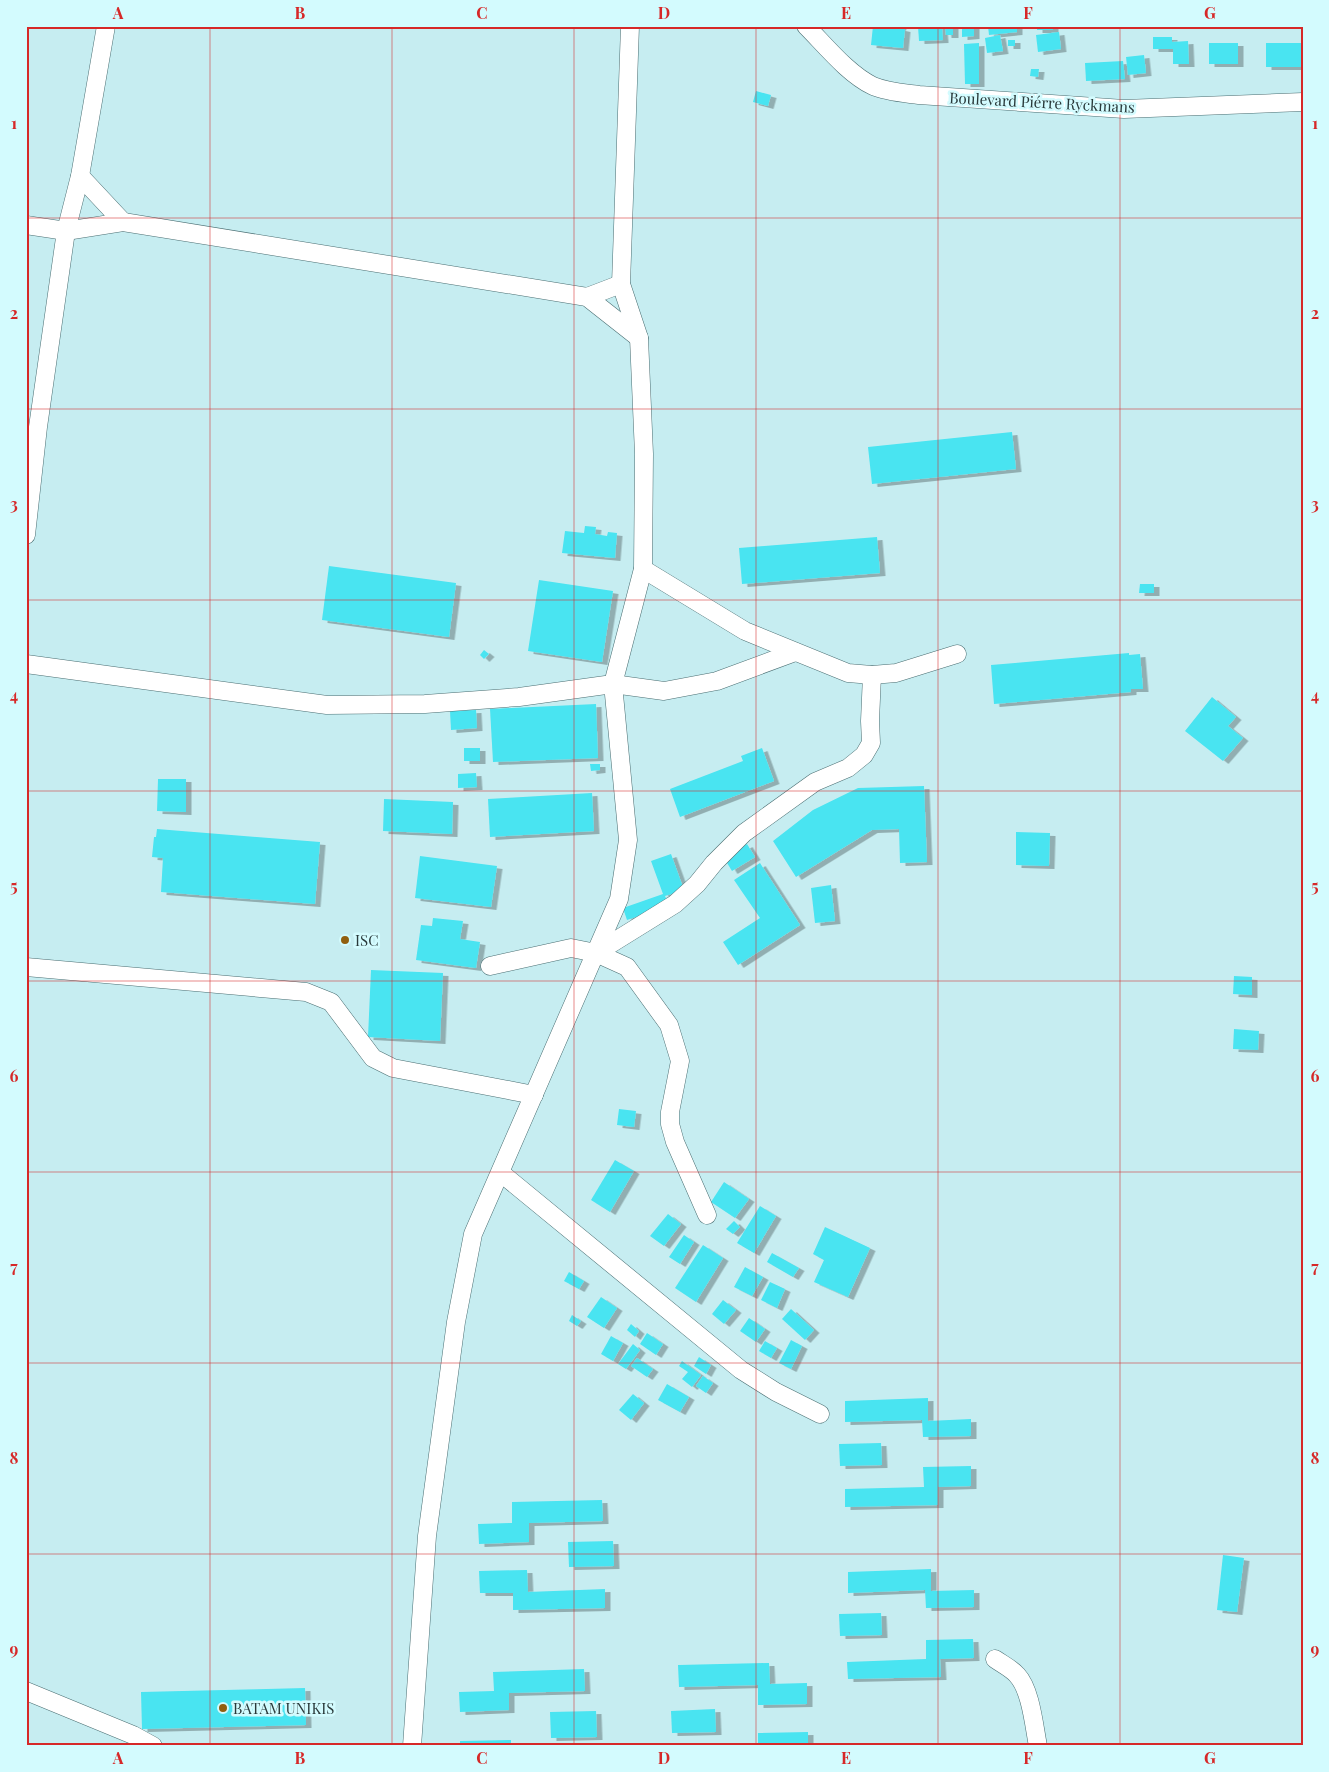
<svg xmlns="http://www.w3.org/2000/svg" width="1329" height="1772" font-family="'Playfair Display',serif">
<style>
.building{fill:#49e4f1;filter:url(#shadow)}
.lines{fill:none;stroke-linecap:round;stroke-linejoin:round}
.minor-casing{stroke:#4a6e72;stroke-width:19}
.minor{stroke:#fff;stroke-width:18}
.grid{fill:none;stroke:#d62828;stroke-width:1;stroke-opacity:0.55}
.poi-dot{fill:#915f0f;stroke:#d3fbfe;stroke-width:2}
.labels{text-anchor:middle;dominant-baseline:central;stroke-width:5;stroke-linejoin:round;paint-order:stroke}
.street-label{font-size:15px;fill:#29393a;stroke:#d3fbfe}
.poi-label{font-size:15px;fill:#29393a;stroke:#d3fbfe;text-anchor:start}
.neatline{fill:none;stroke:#d62828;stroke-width:2}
.grid-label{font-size:16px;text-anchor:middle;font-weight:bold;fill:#d62828}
</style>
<defs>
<filter id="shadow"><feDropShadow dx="5.5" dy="3" stdDeviation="0" flood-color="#0004"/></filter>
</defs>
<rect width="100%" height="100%" fill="#c6edf1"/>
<g class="building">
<polygon points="873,26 901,26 900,28 905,29 903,48 871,45"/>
<polygon points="918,26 942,26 943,40 919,41"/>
<polygon points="945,26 953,26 953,35 946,35"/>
<polygon points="962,26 974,26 974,36 962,37"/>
<polygon points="988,26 1017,26 1017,32 989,35"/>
<rect x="1037" y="26" width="16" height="4"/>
<polygon points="1059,32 1061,49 1038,52 1036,35"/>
<polygon points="1000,35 1003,51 987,53 985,38"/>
<polygon points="1153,37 1172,37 1172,42 1188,41 1189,64 1173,64 1173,49 1153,49"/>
<rect x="1008" y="40" width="7" height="6"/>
<polygon points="979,43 979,84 965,84 964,44"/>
<rect x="1209" y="43" width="29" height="21"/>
<rect x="1266" y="43" width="36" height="24"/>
<polygon points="1144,55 1146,73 1128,75 1126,57"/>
<polygon points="1123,61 1125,79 1086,81 1085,63"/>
<polygon points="1031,69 1039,69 1038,77 1030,76"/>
<polygon points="756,91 771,95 768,106 753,102"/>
<polygon points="1012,432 1016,469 872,484 868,447"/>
<polygon points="585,526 596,527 595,534 607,536 608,532 617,533 615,558 562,553 565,531 584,533"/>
<polygon points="877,537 880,573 742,584 739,548"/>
<polygon points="329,566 456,583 449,637 322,620"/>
<polygon points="539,580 613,591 602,662 528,651"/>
<polygon points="1140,584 1154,584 1154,593 1139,593"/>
<polygon points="484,650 489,654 484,659 480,655"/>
<polygon points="1129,653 1129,655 1140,654 1143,689 1131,689 1131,692 994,704 991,665"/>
<polygon points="1212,697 1236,717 1228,726 1243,738 1223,761 1185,731"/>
<polygon points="596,704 598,758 493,762 490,709"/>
<polygon points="476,710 477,728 451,730 450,711"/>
<rect x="464" y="748" width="16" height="13"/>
<polygon points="762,748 774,781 680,817 670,789 743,761 741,756"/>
<polygon points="590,764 600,764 600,770 591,771"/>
<polygon points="476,773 477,787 458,788 458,774"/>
<polygon points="158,779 186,779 186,812 157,811"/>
<polygon points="924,786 927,862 900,863 899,829 872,830 796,877 773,841 813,810 858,788"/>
<polygon points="592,793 594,831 490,837 488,799"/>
<polygon points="384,799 453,802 452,834 383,831"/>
<polygon points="157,829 320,842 315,904 161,892 163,858 152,857 154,837 156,837"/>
<polygon points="1016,832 1050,833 1049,866 1016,865"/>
<polygon points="747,844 755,857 732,871 724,858"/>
<polygon points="671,854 684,890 665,896 669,906 627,920 623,908 663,894 651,861"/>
<polygon points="420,856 497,866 491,907 415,898"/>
<polygon points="760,863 800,925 738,965 723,942 760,918 734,880"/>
<polygon points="831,885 835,921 815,923 811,888"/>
<polygon points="433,918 463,921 460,939 480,942 476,968 416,960 421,925 432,926"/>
<polygon points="371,970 443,973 440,1041 368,1037"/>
<polygon points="1234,976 1252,977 1252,995 1233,994"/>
<polygon points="1234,1029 1259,1031 1258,1050 1233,1049"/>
<polygon points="619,1109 636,1111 634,1127 617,1125"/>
<polygon points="615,1160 634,1171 610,1212 591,1200"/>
<polygon points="724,1182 749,1199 735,1218 711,1202"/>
<polygon points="760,1206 776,1216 754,1253 737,1243"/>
<polygon points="668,1214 681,1224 664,1246 650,1236"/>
<polygon points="734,1221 740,1227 733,1234 726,1229"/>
<polygon points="825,1227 870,1248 848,1297 814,1282 824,1260 813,1254"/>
<polygon points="684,1235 694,1242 680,1264 669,1257"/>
<polygon points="703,1245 723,1258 696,1302 675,1288"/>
<polygon points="772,1253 799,1268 793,1277 767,1262"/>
<polygon points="745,1267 763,1277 752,1296 734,1287"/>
<polygon points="569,1272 584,1281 579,1289 564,1281"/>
<polygon points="770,1282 785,1289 777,1308 761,1300"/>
<polygon points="601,1297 617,1308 604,1328 587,1317"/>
<polygon points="723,1300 736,1310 724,1324 712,1314"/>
<polygon points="791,1309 814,1330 805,1340 782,1319"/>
<polygon points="572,1315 581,1321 577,1326 569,1321"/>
<polygon points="749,1318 765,1329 756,1342 740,1331"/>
<polygon points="631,1324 639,1331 635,1337 627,1330"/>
<polygon points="647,1333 663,1344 656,1355 640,1344"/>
<polygon points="611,1336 623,1343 613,1361 601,1354"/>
<polygon points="791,1340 802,1346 791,1369 779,1363"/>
<polygon points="765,1341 777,1348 771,1358 759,1351"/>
<polygon points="633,1344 640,1350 626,1369 618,1364"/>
<polygon points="699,1357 711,1365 706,1374 694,1366"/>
<polygon points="637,1358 653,1369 647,1377 631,1366"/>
<polygon points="682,1361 701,1375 692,1387 682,1379 688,1372 679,1366"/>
<polygon points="703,1376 713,1383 706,1393 696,1386"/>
<polygon points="667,1384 689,1397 680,1412 658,1400"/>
<polygon points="633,1394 644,1403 631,1420 619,1410"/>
<polygon points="928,1398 928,1421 971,1419 971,1436 923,1437 922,1420 845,1422 845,1401"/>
<polygon points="881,1443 882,1465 840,1466 839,1444"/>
<polygon points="971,1466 971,1486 938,1487 938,1505 845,1507 845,1489 924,1487 923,1467"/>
<polygon points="602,1500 603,1521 529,1523 529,1542 479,1544 478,1524 512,1523 512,1502"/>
<polygon points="613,1541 614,1566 569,1567 568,1542"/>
<polygon points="1223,1555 1244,1558 1237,1612 1217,1610"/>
<polygon points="931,1569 931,1591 974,1590 974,1607 926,1608 925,1590 848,1593 848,1572"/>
<polygon points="527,1570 528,1592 605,1589 605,1608 513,1610 513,1593 480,1593 479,1571"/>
<polygon points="881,1613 882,1635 840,1636 839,1614"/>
<polygon points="973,1639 974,1658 940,1659 941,1677 848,1679 847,1662 926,1659 926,1640"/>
<polygon points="769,1663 770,1684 807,1683 807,1704 758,1705 758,1685 679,1687 678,1665"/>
<polygon points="584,1669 585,1691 509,1693 509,1710 460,1712 459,1692 494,1691 493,1672"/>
<polygon points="305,1688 306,1725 142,1729 141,1692"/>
<polygon points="715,1709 716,1732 672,1733 671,1711"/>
<polygon points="596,1711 597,1737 551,1738 550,1712"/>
<polygon points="808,1732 808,1746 758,1746 758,1733"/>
<polygon points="511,1740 511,1746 460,1746 460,1741"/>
</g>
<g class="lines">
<g class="minor-casing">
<g id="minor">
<path d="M806,26C825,45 848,74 873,86C887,92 904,93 919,95L1124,109L1303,102"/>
<polyline points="80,176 123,222"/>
<polyline points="26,225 66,231 123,222 587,297 639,338"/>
<polyline points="587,297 621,284"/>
<polyline points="26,535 38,427 66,231 80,176 106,26"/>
<polyline points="643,569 745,631 848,673 872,675 896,673 957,654"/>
<polyline points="26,664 327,705 425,704 519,697 613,684 664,691 717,681 795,652"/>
<polyline points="596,953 675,904 697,884 714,863 744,833 815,782 848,768 864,755 871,743 870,721 872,675"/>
<polyline points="490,966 571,948 596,953 627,967 669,1025 680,1061 670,1112 670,1124 675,1142 707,1215"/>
<polyline points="26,967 306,992 331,1002 373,1058 393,1068 534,1095"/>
<polyline points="501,1173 741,1370 776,1392 820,1414"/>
<path d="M995,1659C1002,1664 1012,1669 1017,1675C1031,1690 1034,1726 1038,1746"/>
<polyline points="26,1691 133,1735 153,1746"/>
<polyline points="412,1746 427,1536 456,1322 473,1234 619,899 628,840 613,684 643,569 644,454 639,338 621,284 630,26"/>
</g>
</g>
<use href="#minor" class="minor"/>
</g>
<path class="grid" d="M210,26V1746M392,26V1746M574,26V1746M756,26V1746M938,26V1746M1120,26V1746M26,218H1303M26,409H1303M26,600H1303M26,791H1303M26,981H1303M26,1172H1303M26,1363H1303M26,1554H1303"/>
<g class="poi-dot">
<circle cx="345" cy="940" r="5"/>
<circle cx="223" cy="1708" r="5"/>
</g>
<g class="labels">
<g class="street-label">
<text transform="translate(1042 102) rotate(3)">Boulevard Piérre Ryckmans</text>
</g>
<g class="poi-label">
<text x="355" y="940">ISC</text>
<text x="233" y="1708">BATAM UNIKIS</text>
</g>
</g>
<rect width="1329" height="1772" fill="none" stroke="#d3fbfe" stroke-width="55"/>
<rect x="28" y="28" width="1274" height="1716" class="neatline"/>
<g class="grid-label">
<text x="118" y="19">A</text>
<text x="300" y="19">B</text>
<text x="482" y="19">C</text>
<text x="664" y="19">D</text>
<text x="846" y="19">E</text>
<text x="1028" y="19">F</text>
<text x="1210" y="19">G</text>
<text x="14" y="129">1</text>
<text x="1315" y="129">1</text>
<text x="14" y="319">2</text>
<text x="1315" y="319">2</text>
<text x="14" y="510">3</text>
<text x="1315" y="510">3</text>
<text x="14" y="701">4</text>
<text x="1315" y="701">4</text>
<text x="14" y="892">5</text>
<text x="1315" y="892">5</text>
<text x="14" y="1082">6</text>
<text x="1315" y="1082">6</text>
<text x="14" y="1273">7</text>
<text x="1315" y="1273">7</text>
<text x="14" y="1464">8</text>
<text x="1315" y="1464">8</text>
<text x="14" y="1655">9</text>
<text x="1315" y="1655">9</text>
<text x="118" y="1764">A</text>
<text x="300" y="1764">B</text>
<text x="482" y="1764">C</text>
<text x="664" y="1764">D</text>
<text x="846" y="1764">E</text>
<text x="1028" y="1764">F</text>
<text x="1210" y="1764">G</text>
</g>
</svg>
